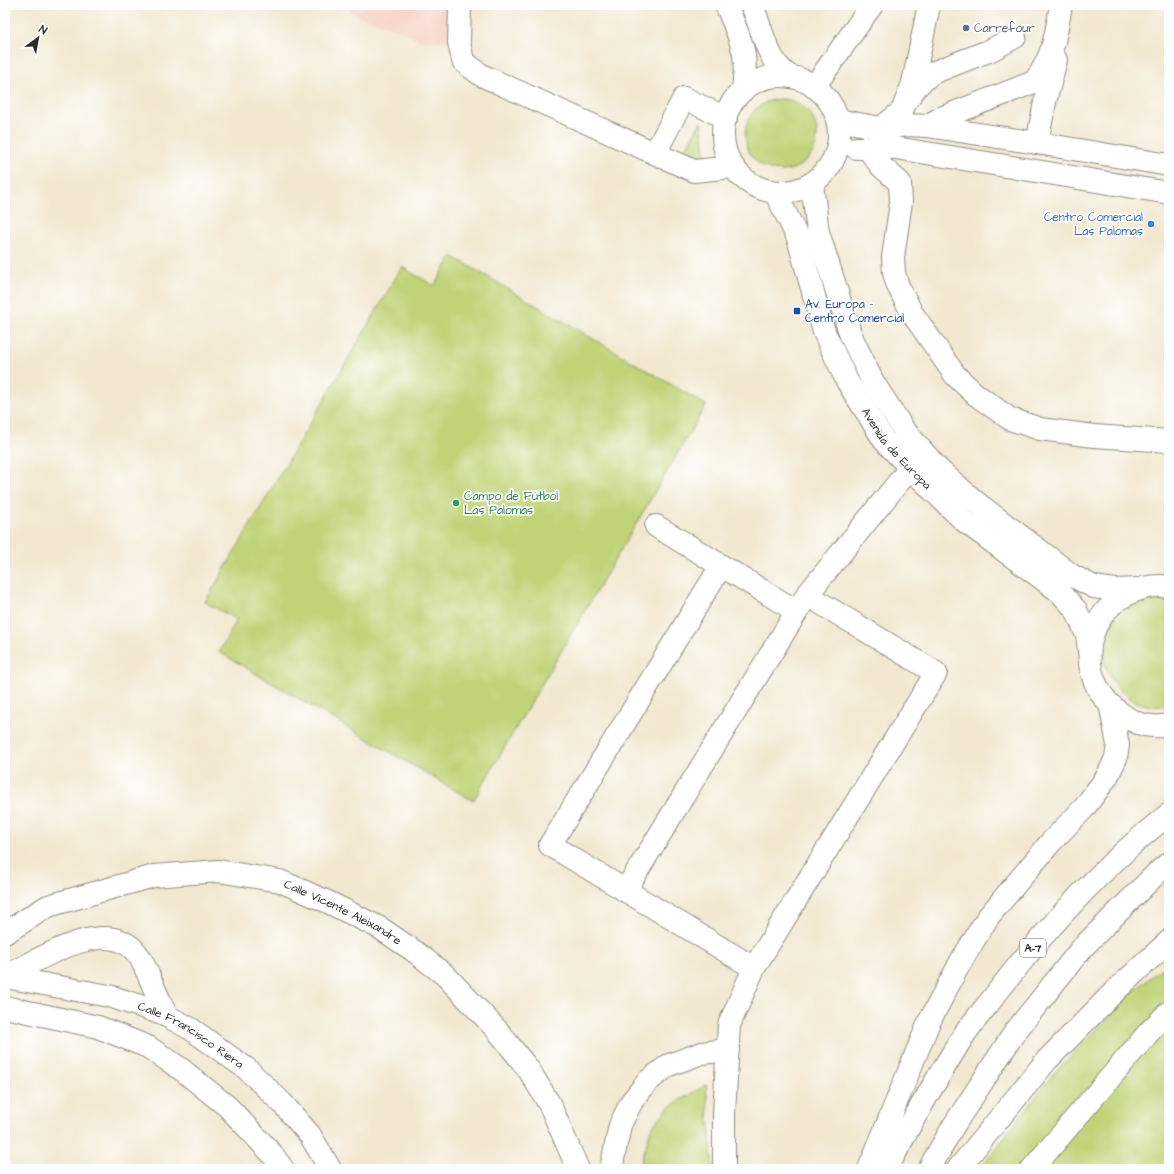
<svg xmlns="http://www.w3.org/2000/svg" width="1174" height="1174" font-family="'Architects Daughter',sans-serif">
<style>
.built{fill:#f6d2c4}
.green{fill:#c0d376;stroke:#767f50}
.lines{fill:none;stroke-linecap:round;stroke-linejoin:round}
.minor-casing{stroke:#8e8a7e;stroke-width:24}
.major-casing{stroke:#8e8a7e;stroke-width:24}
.highway-casing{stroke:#8e8a7e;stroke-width:24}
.minor{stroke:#fff;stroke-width:22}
.major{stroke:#fff;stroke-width:22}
.highway{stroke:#fff;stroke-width:22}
.service-dot{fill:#5c6f8a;stroke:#fff;stroke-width:1.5}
.shop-dot{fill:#3f7fe0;stroke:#fff;stroke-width:1.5}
.transit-dot{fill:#1a4fb4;stroke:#fff;stroke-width:1.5}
.leisure-dot{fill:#2e9e5b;stroke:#fff;stroke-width:1.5}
.labels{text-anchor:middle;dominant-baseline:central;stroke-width:3.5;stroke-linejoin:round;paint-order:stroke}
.shield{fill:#fff;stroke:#6b6b6b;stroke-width:1}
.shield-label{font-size:11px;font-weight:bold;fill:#2b2b2b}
.service-label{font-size:12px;fill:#4e5e75;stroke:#fff;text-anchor:start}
.shop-label{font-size:12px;fill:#366cbe;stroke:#fff;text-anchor:end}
.transit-label{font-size:12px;fill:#164399;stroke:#fff;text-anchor:start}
.street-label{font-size:12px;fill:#2b2b2b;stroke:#fff}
.leisure-label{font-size:12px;fill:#27864d;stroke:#fff;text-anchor:start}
</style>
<rect width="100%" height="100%" fill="#fff"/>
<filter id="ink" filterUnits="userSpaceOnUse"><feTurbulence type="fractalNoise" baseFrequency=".025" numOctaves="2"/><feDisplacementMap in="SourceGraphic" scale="8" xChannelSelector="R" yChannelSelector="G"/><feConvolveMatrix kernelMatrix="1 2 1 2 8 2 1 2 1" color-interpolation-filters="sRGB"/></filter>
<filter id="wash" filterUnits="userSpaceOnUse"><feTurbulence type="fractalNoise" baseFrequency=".012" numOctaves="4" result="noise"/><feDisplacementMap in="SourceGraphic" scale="16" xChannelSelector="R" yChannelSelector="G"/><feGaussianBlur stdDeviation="0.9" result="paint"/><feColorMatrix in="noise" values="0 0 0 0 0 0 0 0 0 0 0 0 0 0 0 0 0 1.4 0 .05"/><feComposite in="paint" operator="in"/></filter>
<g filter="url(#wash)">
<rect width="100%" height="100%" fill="#f2e8d0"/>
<polygon class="built" points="350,5 449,5 450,41 421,41 403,32 350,13"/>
<g class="green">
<circle cx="781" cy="135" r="36"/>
<polygon points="701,122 706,160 684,151"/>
<polygon points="452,256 706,405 473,801 219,652 237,620 205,602 402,267 434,286"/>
<path d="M1162,600L1169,601V706C1118,713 1083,657 1118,617C1123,612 1129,607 1135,604C1144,601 1153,600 1162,600Z"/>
<polygon points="1169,962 1169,1169 980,1169 1051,1077 1132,993"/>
<polygon points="706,1085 713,1169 639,1169 651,1128 670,1106"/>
</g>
</g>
<g filter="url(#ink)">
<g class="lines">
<g class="minor-casing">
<g id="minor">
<polyline points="460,5 459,42 463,61 481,75 694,171 733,167"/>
<path d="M726,5C733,21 741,38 744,55C746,67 744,79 743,90"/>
<path d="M752,5C760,24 766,54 781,69C784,72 787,75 791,77"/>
<circle cx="781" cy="134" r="58"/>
<polyline points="814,87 872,5"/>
<polyline points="910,96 917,86 932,73 991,50 1015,37"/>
<path d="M837,120L881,128L908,125L927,126L941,118L1034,82C1053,58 1056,35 1061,5"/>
<polyline points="927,126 1037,143 1169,165"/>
<polyline points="881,128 902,111 906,101 913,83 929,5"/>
<polyline points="1037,143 1045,102 1056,60"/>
<polyline points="856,148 896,148 1169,193"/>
<polyline points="867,148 881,166 900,183 901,202 893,257 894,273 898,286 912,313 955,375 975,394 1010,419 1040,429 1094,436 1169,441"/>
<polyline points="655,153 684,98 726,118"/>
<polyline points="812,184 818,232 851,336 873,382 904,430 938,469 977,503 1073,576 1094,587 1115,590 1139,589"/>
<path id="s1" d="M775,192L798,238L824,332L847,381L884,440L910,468L963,520L1060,592L1076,610L1087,635L1089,651"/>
<polyline points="656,526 796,611"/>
<polyline points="721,566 550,845 754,968 729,1025 724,1114 724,1169"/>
<polyline points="625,891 807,595 910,468"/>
<path id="s2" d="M5,933L48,906L154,876L218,871L280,881L328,902L380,928L414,951L445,975L498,1031L529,1070L550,1105L578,1169"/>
<polyline points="754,968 936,673 807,595"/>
<path id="s3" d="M5,977L109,996L143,1007L167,1016L191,1029L247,1069L283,1104L310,1135L330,1169"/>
<path d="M5,977C36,961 103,917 134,950C141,956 144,966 148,974C154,988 160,1002 167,1016"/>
<polyline points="5,1007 98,1027 148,1047 181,1069 228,1107 272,1154 283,1169"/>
<polyline points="611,1169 620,1125 632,1101 648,1081 669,1065 702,1053 728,1050"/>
<polyline points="1032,1169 1150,1031 1169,1012"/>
</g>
</g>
<g class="major-casing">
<path id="major" d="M1169,587C1155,584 1140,588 1128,594C1078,619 1077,685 1123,715C1131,721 1143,726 1154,726C1159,727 1164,726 1169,725"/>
</g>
<g class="highway-casing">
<g id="highway">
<polyline points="869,1169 929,1022 960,963 988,917 1051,842 1084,808 1107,777 1116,758 1118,745 1111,708"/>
<path d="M887,1169C910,1123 937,1078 964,1035C975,1019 988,1005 999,990C1049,925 1105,864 1169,814"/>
<polyline points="929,1169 954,1125 1015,1032 1082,948 1156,874 1169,863"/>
<polyline points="958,1169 1047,1060 1115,991 1169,941"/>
</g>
</g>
<use href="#minor" class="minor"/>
<use href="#major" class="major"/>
<use href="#highway" class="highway"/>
</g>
</g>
<circle class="service-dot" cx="966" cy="28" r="4"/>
<circle class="shop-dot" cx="1151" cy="224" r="4"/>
<rect class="transit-dot" x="793" y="307" width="8" height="8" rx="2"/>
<circle class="leisure-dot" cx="456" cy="503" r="4"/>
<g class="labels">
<rect class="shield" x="1020" y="939" width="26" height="18" rx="3"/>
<g class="shield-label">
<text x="1033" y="948">A-7</text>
</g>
<g class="service-label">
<text x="974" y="28">Carrefour</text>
</g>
<g class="shop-label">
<text x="1143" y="217">Centro Comercial<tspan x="1143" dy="14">Las Palomas</tspan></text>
</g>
<g class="transit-label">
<text x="805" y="304">Av. Europa -<tspan x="805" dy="14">Centro Comercial</tspan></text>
</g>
<g class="street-label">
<text stroke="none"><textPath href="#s1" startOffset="287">Avenida de Europa</textPath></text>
<text stroke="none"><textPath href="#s2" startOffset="358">Calle Vicente Aleixandre</textPath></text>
<text stroke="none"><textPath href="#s3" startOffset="197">Calle Francisco Riera</textPath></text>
</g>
<g class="leisure-label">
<text x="464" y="496">Campo de Fútbol<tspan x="464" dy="14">Las Palomas</tspan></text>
</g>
</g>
<rect width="1174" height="1174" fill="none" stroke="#fff" stroke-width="20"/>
<g transform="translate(38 38) rotate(32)" stroke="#ffffff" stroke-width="3" paint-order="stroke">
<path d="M0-3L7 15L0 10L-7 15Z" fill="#2b2b2b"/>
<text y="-6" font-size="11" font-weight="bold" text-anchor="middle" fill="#2b2b2b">N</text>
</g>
</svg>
